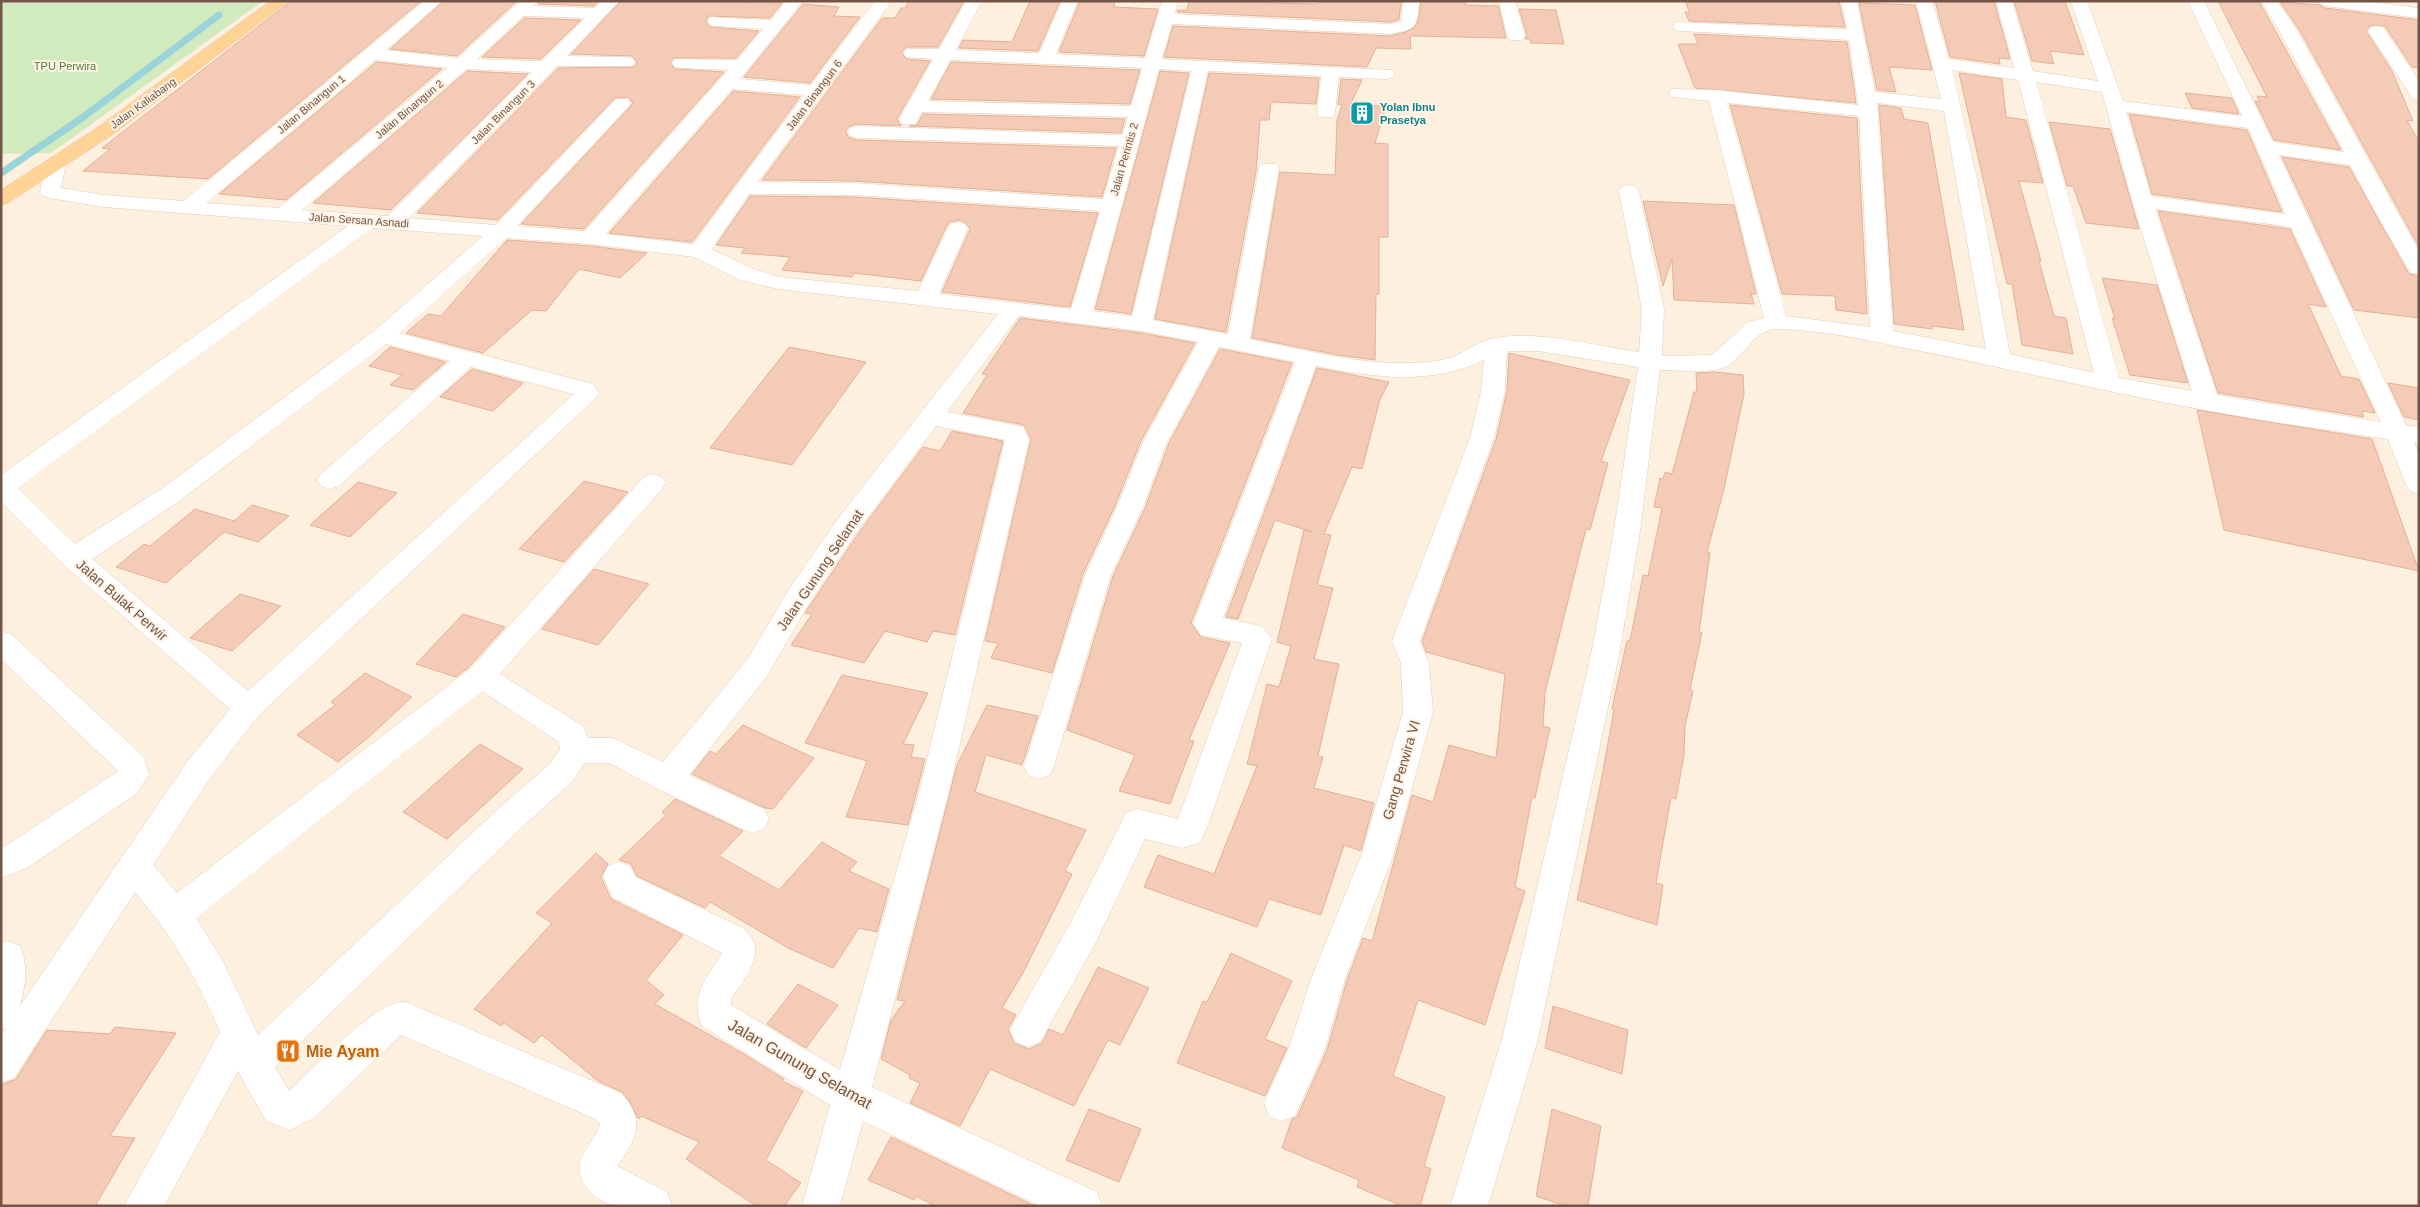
<svg xmlns="http://www.w3.org/2000/svg" width="2420" height="1207" font-family="Arial,sans-serif">
<style>
.green{fill:#d2ebbe}
.lines{fill:none;stroke-linecap:round;stroke-linejoin:round}
.stream{stroke:#9ad3d9;stroke-width:7}
.building{fill:#f3cbb6;stroke:#e7b096}
.minor-casing{stroke:#e3cdbe;stroke-width:1}
.major-casing{stroke:#dbd3cf;stroke-width:1}
.minor{fill:#fff;fill-rule:evenodd}
.major{fill:#ffd295;fill-rule:evenodd}
.labels{text-anchor:middle;dominant-baseline:central;stroke-width:4;stroke-linejoin:round;paint-order:stroke}
.far-park-label{font-size:11px;fill:#537b3e;stroke:#fff4e6}
.far-street-label{font-size:11px;fill:#745446;stroke:#fff4e6}
.far-culture-label{font-size:11px;font-weight:bold;fill:#0d838f;stroke:#fff4e6;text-anchor:start}
.street-label{font-size:14px;fill:#745446;stroke:#fff4e6}
.near-food-label{font-size:16px;font-weight:bold;fill:#c56008;stroke:#fff4e6;text-anchor:start}
.near-street-label{font-size:16px;fill:#745446;stroke:#fff4e6}
</style>
<rect width="100%" height="100%" fill="#fdf0df"/>
<polygon class="green" points="1,1 263,1 51,153 1,154"/>
<g class="lines">
<polyline class="stream" points="1,173 82,118 219,15"/>
</g>
<g class="building">
<polygon points="291,1 421,1 208,179 83,171 110,149 102,148"/>
<polygon points="444,1 517,1 457,56 390,49"/>
<polygon points="540,1 598,1 594,6 538,4"/>
<polygon points="621,1 782,3 770,18 708,16 706,22 710,27 759,31 736,58 674,58 670,63 675,69 724,72 584,229 521,224 629,108 633,103 628,97 615,98 498,220 417,213 558,68 634,67 637,62 632,56 571,54"/>
<polygon points="909,1 964,1 938,47 906,47 902,52 906,59 930,61 897,119 901,126 856,124 848,127 846,131 848,137 857,140 1116,148 1102,197 854,181 762,180 882,18 895,18 901,8 905,8"/>
<polygon points="1030,1 1060,1 1038,51 959,48 963,40 1012,42"/>
<polygon points="1080,1 1115,1 1114,7 1158,9 1144,56 1059,52"/>
<polygon points="1189,1 1318,4 1318,1 1401,1 1399,20 1390,22 1177,12 1178,10 1187,10"/>
<polygon points="1421,1 1465,1 1465,5 1498,6 1506,38 1410,36 1411,49 1376,48 1367,67 1164,57 1173,26 1390,36 1406,32 1415,27 1419,17"/>
<polygon points="1685,1 1839,2 1845,27 1689,21 1685,12 1690,13"/>
<polygon points="1935,1 1994,1 2010,59 1999,58 2000,64 1950,57"/>
<polygon points="2014,1 2065,1 2084,55 2050,51 2054,64 2032,61"/>
<polygon points="2218,1 2259,1 2341,150 2274,140 2255,101 2260,102 2257,96 2267,97"/>
<polygon points="2280,2 2320,5 2325,8 2419,20 2419,68 2412,67 2385,26 2371,25 2366,31 2392,71 2413,121 2407,120 2419,142 2419,247 2300,31"/>
<polygon points="1859,3 1915,5 1932,70 1889,67 1896,92 1877,90"/>
<polygon points="803,4 839,7 834,16 860,17 810,83 744,77"/>
<polygon points="1519,9 1556,10 1564,44 1531,43 1530,39 1525,39 1527,35"/>
<polygon points="524,18 581,20 541,59 482,57"/>
<polygon points="1694,34 1847,42 1856,103 1695,88 1678,44 1698,44"/>
<polygon points="376,62 442,69 286,200 219,194"/>
<polygon points="951,62 1140,70 1130,104 931,99"/>
<polygon points="467,71 528,74 391,210 313,203"/>
<polygon points="1160,71 1189,73 1131,314 1095,309"/>
<polygon points="1209,73 1319,78 1316,104 1271,102 1269,120 1260,120 1256,172 1226,332 1155,319"/>
<polygon points="1959,73 2002,79 2006,117 2026,120 2043,183 2019,181 2041,261 2039,261 2054,316 2066,318 2073,354 2022,345 2012,284 2007,284"/>
<polygon points="1341,79 1362,80 1351,103 1386,107 1375,143 1388,144 1388,237 1379,237 1379,294 1376,294 1375,360 1338,355 1252,338 1280,172 1335,175 1337,120 1342,105 1338,104"/>
<polygon points="733,91 800,97 692,242 609,233"/>
<polygon points="2185,93 2232,98 2239,114 2192,108"/>
<polygon points="1730,105 1857,118 1867,314 1836,310 1835,296 1782,294"/>
<polygon points="1879,105 1901,108 1904,119 1928,123 1964,330 1932,326 1932,329 1894,324"/>
<polygon points="923,114 1125,119 1121,133 909,126 917,125"/>
<polygon points="2129,114 2247,130 2282,212 2152,194"/>
<polygon points="2049,122 2110,129 2139,229 2086,223 2073,186 2067,186"/>
<polygon points="2282,157 2349,167 2409,274 2419,276 2419,318 2354,310"/>
<polygon points="750,196 854,197 1098,213 1070,307 942,292 970,229 966,223 959,220 950,222 946,227 921,281 854,273 852,277 782,270 790,257 741,253 745,248 716,245"/>
<polygon points="1643,201 1734,205 1756,294 1751,294 1754,304 1674,300 1672,259 1663,286"/>
<polygon points="2158,211 2290,229 2326,307 2308,304 2341,376 2359,379 2375,413 2362,411 2364,417 2218,393"/>
<polygon points="507,240 590,246 647,253 620,278 579,269 546,311 532,310 483,353 406,333 428,314 441,316"/>
<polygon points="2102,278 2157,285 2188,383 2130,375 2112,318 2115,319"/>
<polygon points="1020,318 1141,333 1195,343 1141,441 1115,506 1083,574 1052,673 991,658 998,643 985,641 1031,439 1024,425 963,413 987,375 982,374"/>
<polygon points="390,347 446,362 413,390 390,385 402,375 369,366"/>
<polygon points="789,347 866,362 792,465 710,448"/>
<polygon points="1220,349 1292,363 1191,623 1201,637 1230,643 1189,740 1194,741 1170,804 1119,791 1135,755 1067,730 1113,576 1145,508 1169,443"/>
<polygon points="1509,353 1630,380 1601,461 1608,463 1590,530 1586,529 1545,693 1543,726 1550,728 1535,798 1532,797 1515,887 1525,891 1485,1025 1418,1000 1393,1076 1445,1097 1424,1166 1431,1169 1420,1206 1402,1206 1357,1187 1359,1180 1282,1148 1292,1119 1297,1117 1327,1050 1347,980 1363,938 1372,941 1412,795 1433,802 1449,745 1496,758 1505,674 1426,652 1422,641 1496,439 1507,391"/>
<polygon points="1317,368 1389,382 1380,399 1362,469 1352,467 1324,534 1331,535 1317,585 1333,588 1314,659 1339,664 1318,756 1323,757 1314,788 1374,803 1361,851 1344,845 1321,915 1269,899 1257,927 1144,887 1158,855 1214,874 1257,766 1247,764 1267,684 1279,687 1291,646 1277,642 1304,530 1312,532 1275,520 1238,619 1226,617"/>
<polygon points="472,369 523,383 493,411 440,397"/>
<polygon points="1716,372 1743,375 1744,394 1724,489 1707,552 1710,553 1699,632 1702,633 1690,690 1693,691 1685,726 1684,755 1676,799 1671,797 1656,883 1663,885 1657,925 1577,900 1602,776 1614,710 1612,709 1614,699 1627,641 1630,641 1643,575 1648,576 1662,508 1654,507 1660,478 1663,479 1665,472 1672,474 1694,392 1697,392 1696,373"/>
<polygon points="2388,383 2419,388 2419,420 2404,417"/>
<polygon points="2197,410 2372,439 2419,571 2224,530"/>
<polygon points="952,431 1003,441 955,635 933,631 927,642 885,631 864,663 791,645 812,614 805,613 811,604 860,531 923,447 940,451"/>
<polygon points="584,481 628,492 564,562 519,549"/>
<polygon points="358,482 397,493 350,537 310,525"/>
<polygon points="252,505 289,516 258,542 224,532 166,583 116,567 144,544 150,546 195,509 234,521"/>
<polygon points="594,569 649,584 598,645 542,629"/>
<polygon points="240,594 281,606 232,651 190,638"/>
<polygon points="463,614 505,627 468,668 456,677 416,664"/>
<polygon points="365,673 412,697 370,736 338,762 297,735 335,705 331,702"/>
<polygon points="842,675 928,693 903,744 914,745 911,757 925,759 908,825 846,817 867,761 805,743"/>
<polygon points="987,705 1038,716 1022,765 986,755 975,792 1086,830 1065,871 1072,874 1023,973 1002,1008 1016,1015 1008,1029 1014,1043 1029,1049 1042,1043 1049,1029 1063,1035 1098,967 1149,988 1120,1045 1108,1040 1074,1106 990,1069 960,1126 910,1103 920,1083 909,1078 910,1075 881,1059 891,1020 905,1001 897,1000 957,765"/>
<polygon points="743,725 814,758 773,809 765,808 692,774 710,751 716,754"/>
<polygon points="480,744 523,769 447,839 403,812"/>
<polygon points="675,799 743,831 719,856 779,890 822,842 857,862 849,871 889,889 877,932 859,928 833,968 788,948 710,902 705,908 637,876 631,864 619,860 666,815 662,812"/>
<polygon points="596,853 608,864 601,877 611,899 683,935 646,980 664,995 655,1004 742,1053 784,1079 782,1081 803,1091 766,1160 801,1183 784,1206 756,1206 686,1159 699,1142 641,1116 639,1119 637,1117 630,1102 622,1092 598,1081 542,1035 534,1043 504,1023 501,1026 474,1009 552,923 536,913"/>
<polygon points="1231,953 1292,981 1265,1039 1287,1048 1265,1096 1177,1063 1203,1001 1207,1002"/>
<polygon points="798,984 838,1005 806,1048 767,1024"/>
<polygon points="1553,1006 1628,1030 1622,1074 1545,1048"/>
<polygon points="115,1027 176,1033 110,1136 135,1138 95,1206 1,1206 1,1085 16,1079 47,1030 110,1034"/>
<polygon points="1089,1109 1141,1129 1119,1182 1066,1160"/>
<polygon points="1552,1109 1601,1126 1588,1206 1565,1206 1536,1196"/>
<polygon points="891,1137 1035,1206 935,1206 916,1196 914,1200 868,1180"/>
</g>
<g class="lines">
<g class="minor-casing">
<g id="minor">
<path d="M424,1H442L386,50L458,58L520,1H538L534,6L595,8L601,1H619L567,56L626,57L632,58L635,62L632,66H557L409,218L496,225L616,99H628L631,103L628,107L517,226L585,231L728,70L681,68L675,67L672,63L675,59L737,60L763,29L716,26L710,25L708,21L710,17L771,20L786,1H803L740,79L811,85L875,1H892L758,182L854,183L1103,199L1119,146L857,138L850,136L848,132L850,128L857,126L1122,135L1128,117L922,112L915,124H901L899,120L933,59L906,57L903,53L906,49H939L966,1H982L956,50L1039,53L1062,1H1078L1056,54L1145,58L1162,1H1178L1175,14L1390,24L1401,22L1403,1H1419C1417,28 1417,29 1390,34L1172,24L1162,59L1392,70L1395,74L1392,78L1386,79L1339,77L1335,113L1333,117H1319L1317,113L1321,76L1208,71L1153,320L1228,334L1259,168L1262,164H1276L1279,168L1250,339C1307,350 1368,368 1427,362C1437,361 1449,359 1457,355C1469,349 1482,340 1495,338C1539,330 1595,346 1639,352L1642,309L1619,191L1622,187L1629,185L1636,187L1639,191L1664,309L1662,356L1712,355L1748,322L1764,318L1709,101L1672,97L1669,93L1672,89L1716,90L1858,105L1849,40L1681,31L1675,30L1673,26L1675,22L1847,29L1841,1H1857L1875,92L1941,99L1916,1H1932L1949,59L2014,68L1996,1H2012L2033,71L2098,81L2071,1H2087L2123,101L2242,116L2188,1H2204L2273,142L2344,152L2280,32L2261,1H2277L2298,32L2419,251V274L2411,273L2408,268L2383,226L2350,165L2279,155L2406,425L2419,427V443H2414L2419,454V494L2410,491L2406,485L2388,439C2295,426 2201,411 2109,391C2041,377 1973,361 1905,348C1864,339 1821,330 1778,329C1753,328 1745,358 1725,367C1710,374 1677,370 1660,370L1640,531L1619,655L1538,1039L1488,1206H1450L1502,1039L1591,655L1614,531L1638,367L1538,351H1507L1505,391L1494,438L1420,641L1429,663L1433,712L1393,856L1345,979L1325,1049L1295,1116L1282,1121L1269,1116L1264,1103L1290,1045L1311,979L1361,856L1403,712L1401,663L1392,641L1470,438L1481,391L1484,360C1432,386 1370,377 1316,366L1223,618L1262,626L1272,639L1207,828L1199,843L1182,848L1145,839L1096,942L1040,1042L1028,1047L1016,1042L1010,1030L1072,920L1126,813L1137,809L1178,819L1242,643L1201,635L1193,624L1295,362L1219,347L1167,442L1143,507L1111,575L1054,766L1050,775L1039,779L1028,775L1024,766L1085,575L1117,507L1143,442L1198,342L1141,331L1019,316L947,412L1024,427L1029,440L949,792L872,1087L1097,1192L1102,1206H1040L863,1121L840,1206H802L830,1105L702,1026C689,997 707,977 722,953L612,897L603,876L608,866L619,862L630,866L636,877L743,928C770,951 746,976 731,999V1005L840,1070L919,792L1005,440L936,426L858,530L809,603L767,676L689,775L764,809L769,819L764,829L753,833L742,829L656,788L609,763H584L573,781L521,828L275,1067L289,1091C312,1070 378,998 406,1002L621,1093C646,1120 637,1139 617,1166L667,1192L672,1206C658,1206 627,1207 614,1206C595,1200 575,1183 580,1161C584,1150 599,1132 600,1124L595,1119L401,1035L314,1118L290,1130L266,1121L238,1071L164,1206H124L220,1032C196,977 174,938 135,892L14,1078L1,1083V1034L5,1028L1,1030V944L8,941L20,946C29,967 25,985 20,1006L187,762L230,709L64,565L1,502V475L348,226L104,207L50,198L43,196L40,192L46,162L49,158H63L66,162L61,188L104,195L184,201ZM523,16L585,18L542,61L477,59ZM375,60L447,68L279,208L206,203ZM950,60L1142,68L1131,106L928,101ZM466,69L532,72L388,216L302,210ZM1159,69L1191,71L1132,316L1093,311ZM1952,70L2018,80L2094,373L2010,354L1977,179ZM2036,82L2102,92L2132,201L2192,391L2119,378ZM732,89L804,95L693,244L605,234ZM1727,103L1859,116L1870,327L1786,316ZM1877,103L1944,111L1986,349L1893,331ZM2126,112L2248,128L2285,214L2151,196ZM749,194L854,195L1100,211L1071,309L939,294L968,228L965,224L958,222L951,224L948,228L918,291L779,277L756,270L711,249ZM2155,209L2291,227L2381,422L2217,395ZM372,228L483,236L374,331L161,489L75,544L18,488ZM506,238L590,244L694,257L740,280L778,289L998,314L840,516L789,589L747,660L663,762L613,738H588L583,726L500,674L662,489L666,483L662,477L653,474L644,477L471,668L177,893L153,865L209,780L258,716L600,394L593,384L399,333ZM386,344L450,361L321,474L317,480L321,486L330,489L339,486L471,367L574,394L248,691L92,559L179,501ZM482,691L559,742L560,749L551,763L499,808L258,1035L222,959L196,918Z"/>
<polygon points="1499,1 1515,1 1525,36 1522,40 1510,40 1507,36"/>
<polygon points="2317,1 2366,1 2419,8 2419,18 2325,6"/>
<polygon points="2377,26 2383,27 2419,81 2419,100 2413,99 2368,31 2371,27"/>
<polygon points="1,631 11,634 144,757 149,775 136,794 27,868 1,878 1,849 118,771 1,659"/>
</g>
</g>
<g class="major-casing">
<polygon id="major" points="270,1 289,1 112,135 8,203 1,205 1,190 98,127"/>
</g>
<use href="#minor" class="minor"/>
<use href="#major" class="major"/>
</g>
<defs>
<g id="building-square" transform="scale(1.25)"><rect x="-9" y="-9" width="18" height="18" rx="4" fill="#0f9aa8" stroke="#fff4e6"/><path d="M-4-6H4V6H1V3H-1V6H-4ZM-2.5-4.3h1.7v1.8h-1.7ZM.8-4.3h1.7v1.8H.8ZM-2.5-1h1.7V.8h-1.7ZM.8-1h1.7V.8H.8Z" fill="#fff"/></g>
<g id="restaurant-square" transform="scale(1.25)"><rect x="-9" y="-9" width="18" height="18" rx="4" fill="#e8710a" stroke="#fff4e6"/><path d="M-5-6h1v4h1v-4h1v4h1v-4h1v5L-1.5 .5V6h-2V.5L-5-1ZM5-6V6H3V1.5H1.5Q1.5-4 5-6Z" fill="#fff"/></g>
</defs>
<g fill-rule="evenodd">
<use href="#building-square" x="1362" y="113"/>
<use href="#restaurant-square" x="288" y="1051"/>
</g>
<g class="labels">
<g class="far-park-label">
<text x="65" y="66">TPU Perwira</text>
</g>
<g class="far-street-label">
<text transform="translate(814 95) rotate(-53)">Jalan Binangun 6</text>
<text transform="translate(143 103) rotate(-36)">Jalan Kaliabang</text>
<text transform="translate(311 104) rotate(-40)">Jalan Binangun 1</text>
<text transform="translate(409 109) rotate(-40)">Jalan Binangun 2</text>
<text transform="translate(503 112) rotate(-45)">Jalan Binangun 3</text>
<text transform="translate(1124 159) rotate(-74)">Jalan Perintis 2</text>
<text transform="translate(359 220) rotate(4)">Jalan Sersan Asnadi</text>
</g>
<g class="far-culture-label">
<text x="1380" y="107">Yolan Ibnu<tspan x="1380" dy="13">Prasetya</tspan></text>
</g>
<g class="street-label">
<text transform="translate(820 570) rotate(-56)">Jalan Gunung Selamat</text>
<text transform="translate(122 600) rotate(41)">Jalan Bulak Perwir</text>
<text transform="translate(1401 770) rotate(-74)">Gang Perwira VI</text>
</g>
<g class="near-food-label">
<text x="306" y="1051">Mie Ayam</text>
</g>
<g class="near-street-label">
<text transform="translate(800 1064) rotate(30)">Jalan Gunung Selamat</text>
</g>
</g>
<rect width="2420" height="1207" fill="none" stroke="#745446" stroke-width="5"/>
</svg>
